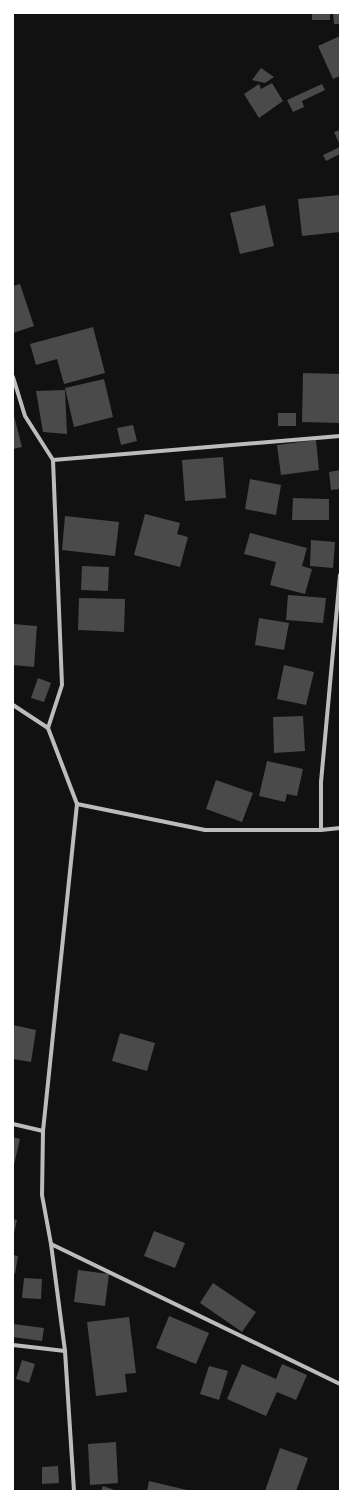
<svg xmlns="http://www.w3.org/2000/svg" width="353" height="1504" font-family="Jost,sans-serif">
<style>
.building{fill:#4a4a4a}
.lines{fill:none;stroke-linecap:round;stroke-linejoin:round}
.minor{stroke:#bcbcbc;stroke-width:4}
</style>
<rect width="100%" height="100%" fill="#111"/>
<g class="building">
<rect x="312" y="13" width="18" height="7"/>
<polygon points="333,13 340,13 340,24 334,24"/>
<polygon points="340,36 340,76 333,79 318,46"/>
<polygon points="261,68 274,77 265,83 252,80"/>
<polygon points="272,83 283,101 259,118 244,94 259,84 261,89"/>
<polygon points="322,84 325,90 302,101 304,107 293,112 287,100"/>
<polygon points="340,130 340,145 334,132"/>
<polygon points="340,147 340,154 326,161 323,155"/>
<polygon points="340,195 340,232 302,236 298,199"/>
<polygon points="265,205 274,246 240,254 230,213"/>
<polygon points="20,284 34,326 13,333 13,286"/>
<polygon points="93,327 105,373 64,384 57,359 36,365 30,344"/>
<polygon points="303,373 340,374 340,423 302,422"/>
<polygon points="104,379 113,417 74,427 65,388"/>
<polygon points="65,390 67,434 43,432 36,391"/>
<polygon points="13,412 22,447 13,449"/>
<rect x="278" y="413" width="18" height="13"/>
<polygon points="133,425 137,441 121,445 117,428"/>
<polygon points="316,440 319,470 281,475 277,445"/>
<polygon points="223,457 226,498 185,501 182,460"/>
<polygon points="340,470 340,489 331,490 329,472"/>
<polygon points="250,479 281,485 276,515 245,509"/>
<polygon points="293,498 329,499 329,520 292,520"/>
<polygon points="145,514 180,523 177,534 188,537 180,567 134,555"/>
<polygon points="65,516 119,522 115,556 62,550"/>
<polygon points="250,533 307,548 302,566 312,569 305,594 270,585 276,562 244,554"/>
<polygon points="311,540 335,542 333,568 310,566"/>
<polygon points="82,566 109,567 108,591 81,590"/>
<polygon points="288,595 326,598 323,623 286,620"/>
<polygon points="79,598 125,599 124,632 78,630"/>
<polygon points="259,618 289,623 284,650 255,645"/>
<polygon points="13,624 37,626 34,667 13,665"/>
<polygon points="284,665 314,672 306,705 277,699"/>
<polygon points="38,678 51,683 44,702 31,698"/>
<polygon points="303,716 305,751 274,753 273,717"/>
<polygon points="267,761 303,769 297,796 287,794 285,802 259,796"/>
<polygon points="216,780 253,793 242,822 206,809"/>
<polygon points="13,1025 36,1030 31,1062 13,1059"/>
<polygon points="120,1033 155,1043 147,1071 112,1061"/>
<polygon points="13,1137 20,1139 14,1165 13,1165"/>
<polygon points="13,1219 17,1220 14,1233 13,1233"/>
<polygon points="154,1231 185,1243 175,1268 144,1256"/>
<polygon points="13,1255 18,1256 15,1274 13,1273"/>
<polygon points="78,1270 109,1274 105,1306 74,1302"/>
<polygon points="24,1278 42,1279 41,1299 22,1298"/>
<polygon points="213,1283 256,1312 242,1332 200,1303"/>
<polygon points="169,1316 209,1333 196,1364 156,1348"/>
<polygon points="129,1317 136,1373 125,1374 127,1392 96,1396 87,1322"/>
<polygon points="13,1324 44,1328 42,1341 13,1337"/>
<polygon points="22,1360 35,1364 29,1383 16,1379"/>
<polygon points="242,1364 276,1379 282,1364 307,1375 296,1400 277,1392 266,1416 227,1399"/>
<polygon points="209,1366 228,1371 219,1400 200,1394"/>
<polygon points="116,1442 118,1483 90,1485 88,1444"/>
<polygon points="280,1448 308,1458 296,1491 265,1491"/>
<polygon points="58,1466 59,1483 42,1484 42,1467"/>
<polygon points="149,1481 187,1490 187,1491 147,1491"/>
<polygon points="103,1486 117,1491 101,1491"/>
</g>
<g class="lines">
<g class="minor">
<polyline points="13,377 25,416 53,460 62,685 48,728 77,804 43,1131 42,1195 51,1244 65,1351 74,1491"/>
<polyline points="53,460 340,436"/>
<polyline points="13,705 48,728"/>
<polyline points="77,804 205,830 321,830 340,828"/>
<polyline points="321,830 321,782 340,575"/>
<polyline points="13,1124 43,1131"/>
<polyline points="51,1244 340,1384"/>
<polyline points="13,1345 65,1351"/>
</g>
</g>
<rect width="353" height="1504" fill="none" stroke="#ffffff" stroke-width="28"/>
</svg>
